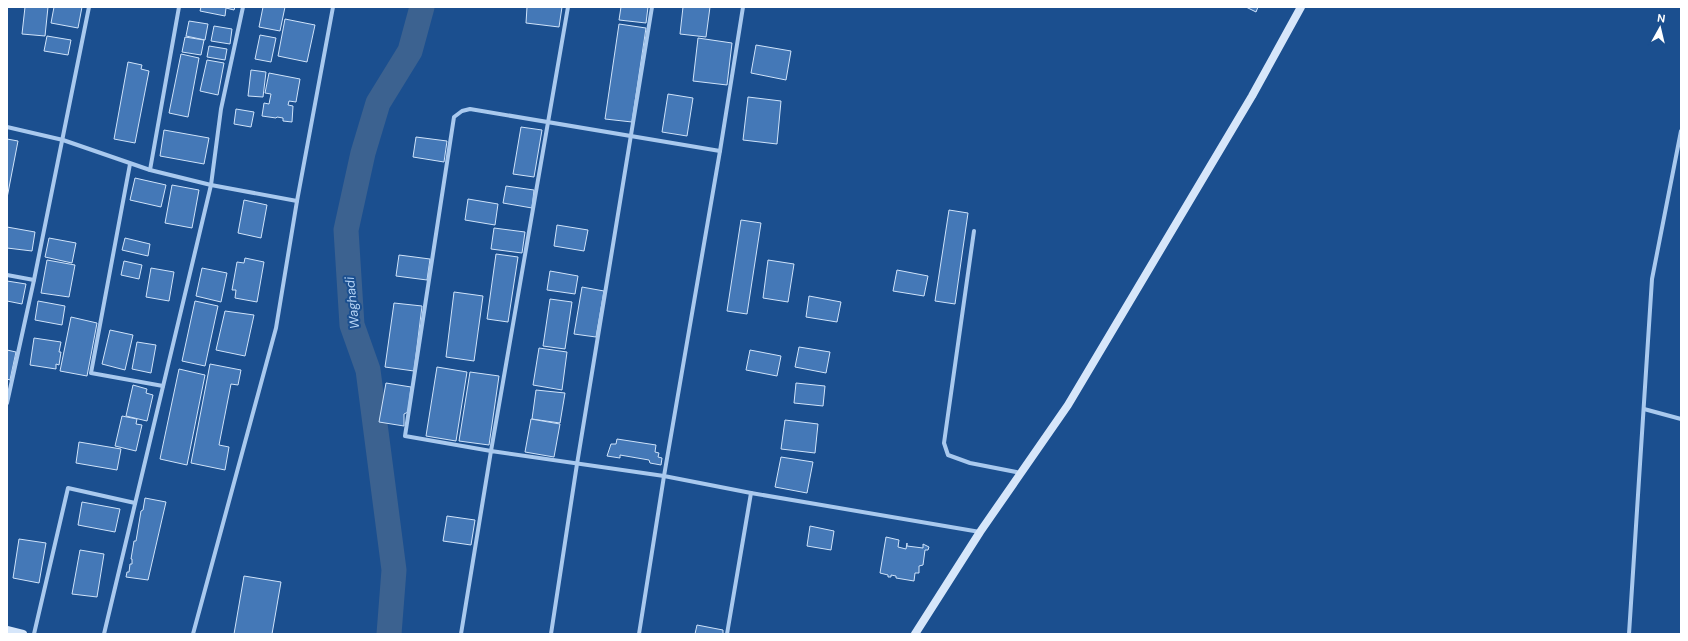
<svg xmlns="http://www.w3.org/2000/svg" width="1688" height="641" font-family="'DM Sans',sans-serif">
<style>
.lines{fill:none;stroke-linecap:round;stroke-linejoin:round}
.river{stroke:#3c6290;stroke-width:25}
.building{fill:#4478b7;stroke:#cfe3fa}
.street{stroke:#a9c9ee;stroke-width:4}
.secondary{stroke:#d6e6fa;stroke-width:8}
.labels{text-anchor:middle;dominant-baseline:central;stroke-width:4;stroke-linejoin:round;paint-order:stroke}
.water-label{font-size:13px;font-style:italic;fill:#b5d3f5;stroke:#1b4f8f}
</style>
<rect width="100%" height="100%" fill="#1b4f8f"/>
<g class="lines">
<polyline class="river" points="389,634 394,570 368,370 352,325 346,230 363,153 378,103 410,51 422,7"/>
</g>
<g class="building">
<polygon points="25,7 48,7 45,36 22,34"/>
<polygon points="54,7 82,7 78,28 51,23"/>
<polygon points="201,7 235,7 234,10 226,8 225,16 200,11"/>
<polygon points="263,7 285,7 280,31 259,27"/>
<polygon points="527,7 562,7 559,27 526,23"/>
<polygon points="621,7 648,7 646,23 619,20"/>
<polygon points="683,7 710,7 706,37 680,34"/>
<polygon points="1246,7 1258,7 1256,12"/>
<polygon points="285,19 315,25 307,62 278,56"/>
<polygon points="189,21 208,24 205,40 186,36"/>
<polygon points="619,24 646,28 632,122 605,119"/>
<polygon points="214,26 232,29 230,44 211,41"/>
<polygon points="260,35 276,38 271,62 255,59"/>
<polygon points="47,36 71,40 68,55 44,51"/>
<polygon points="185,37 204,40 201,55 182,52"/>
<polygon points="698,38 732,43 727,85 693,81"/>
<polygon points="756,45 791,51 786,80 751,73"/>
<polygon points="209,46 227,49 225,60 207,57"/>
<polygon points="181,54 199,58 188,117 169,113"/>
<polygon points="207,60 224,63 218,95 200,91"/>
<polygon points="128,62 142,65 141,69 149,71 135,143 114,139"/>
<polygon points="251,70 266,72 263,97 248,96"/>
<polygon points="269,73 300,79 296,102 289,101 288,105 293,106 292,122 283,121 283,118 277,117 276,118 262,116 264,103 269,104 271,94 265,93"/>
<polygon points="668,94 693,98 687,136 662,132"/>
<polygon points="748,97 781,101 777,144 743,140"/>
<polygon points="236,109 254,112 251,127 234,124"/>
<polygon points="521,127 542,130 534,177 513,174"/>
<polygon points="164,130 209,138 204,164 160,156"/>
<polygon points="416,137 447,141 444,162 413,157"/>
<polygon points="7,139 18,141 7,198"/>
<polygon points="135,178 166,185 161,207 130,200"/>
<polygon points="172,185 199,190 192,228 165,223"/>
<polygon points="506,186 534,190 532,208 503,203"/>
<polygon points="468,199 498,204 495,225 465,220"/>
<polygon points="244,200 267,205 261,238 238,233"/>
<polygon points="949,210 968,213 955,304 935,301"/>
<polygon points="741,220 761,223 747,314 727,311"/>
<polygon points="557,225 588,230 584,251 554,246"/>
<polygon points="7,227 35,232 32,251 7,248"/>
<polygon points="494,228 525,232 522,253 491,249"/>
<polygon points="49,238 76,243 72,263 45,257"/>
<polygon points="125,238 150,244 148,256 122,250"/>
<polygon points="496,254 518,257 508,322 487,319"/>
<polygon points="399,255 430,259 427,280 396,276"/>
<polygon points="245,258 264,262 257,302 235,298 236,290 232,290 237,262 244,263"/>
<polygon points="47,260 75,265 69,297 41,293"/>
<polygon points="768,260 794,264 788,302 763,298"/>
<polygon points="124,261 142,265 139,279 121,275"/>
<polygon points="151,268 174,272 169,301 146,297"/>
<polygon points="202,268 227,273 221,302 196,296"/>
<polygon points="897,270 928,276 924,296 893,291"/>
<polygon points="550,271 578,276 575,294 547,290"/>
<polygon points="7,281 26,284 22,304 7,301"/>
<polygon points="582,287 604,291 596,337 574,334"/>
<polygon points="454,292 483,296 474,361 446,357"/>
<polygon points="809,296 841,302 837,322 806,317"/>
<polygon points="550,299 572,302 565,349 543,346"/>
<polygon points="38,301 65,306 62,325 35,320"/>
<polygon points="195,301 218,306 205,366 182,361"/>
<polygon points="394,303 422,306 414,371 385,367"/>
<polygon points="225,311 254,315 245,356 216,350"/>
<polygon points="71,317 97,323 87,376 60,371"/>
<polygon points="110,330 133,335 125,370 102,364"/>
<polygon points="34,338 61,342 59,352 61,352 59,365 56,364 56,369 30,365"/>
<polygon points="137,342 156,345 151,373 132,369"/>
<polygon points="799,347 830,352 826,373 795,367"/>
<polygon points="539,348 567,352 562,390 533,385"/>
<polygon points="7,350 16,352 10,380 7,379"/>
<polygon points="750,350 781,356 777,376 746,370"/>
<polygon points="210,364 241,370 238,385 231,384 219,445 229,447 225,470 191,463"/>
<polygon points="437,367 467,372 456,441 426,436"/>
<polygon points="179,369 205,375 187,465 160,459"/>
<polygon points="470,372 499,376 489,445 459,441"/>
<polygon points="386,383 411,387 408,412 404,414 404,426 379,422"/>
<polygon points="796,383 825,386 823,406 794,403"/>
<polygon points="133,385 147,389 146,393 153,395 147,421 126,416"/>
<polygon points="536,390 565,393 560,423 532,419"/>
<polygon points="122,416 137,419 136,424 142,425 136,451 115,446"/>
<polygon points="531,419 560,424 554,457 525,452"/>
<polygon points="785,420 818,424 815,453 781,449"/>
<polygon points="617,439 656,445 655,452 659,453 658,457 662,458 661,465 650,463 649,460 620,455 620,458 607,456 611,444 616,444"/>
<polygon points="79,442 121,449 117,470 76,463"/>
<polygon points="781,457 813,462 807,493 775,487"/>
<polygon points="145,498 166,502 148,580 126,577 127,572 129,572 130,564 132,564 132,559 131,559 134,541 136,541 141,511 143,510"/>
<polygon points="82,502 120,509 115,532 78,525"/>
<polygon points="447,516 475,520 471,545 443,541"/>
<polygon points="810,526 834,531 831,550 807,546"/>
<polygon points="886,537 899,540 898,547 906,549 907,543 907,546 923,548 923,544 929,547 928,550 925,550 923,565 919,566 919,573 915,573 914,581 896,578 896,576 891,575 891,577 888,577 888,575 880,573"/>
<polygon points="19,539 46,543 39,583 13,578"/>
<polygon points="80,550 104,554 97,597 72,594"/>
<polygon points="244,576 281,582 272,634 234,634"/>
<polygon points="697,625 723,630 723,634 695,634"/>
</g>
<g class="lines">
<g class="street">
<polyline points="568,7 491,451 405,436 454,117 462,111 470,109 720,151 743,7"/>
<polyline points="7,127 63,140 150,170 211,185 297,201"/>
<polyline points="720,151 664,476 751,493 727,634"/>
<polyline points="130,164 91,373 163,386"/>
<polyline points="150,170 179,7"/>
<polyline points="974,231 944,443 948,455 970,463 1021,473"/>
<polyline points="7,275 34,280"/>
<polyline points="7,403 34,280 89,7"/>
<polyline points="1644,409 1681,419"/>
<polyline points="751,493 980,532"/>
<polyline points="34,634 68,488 135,503"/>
<polyline points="104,634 211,185 221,109 243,7"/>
<polyline points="193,634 276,328 297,201 333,7"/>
<polyline points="461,634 491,451 664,476 639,634"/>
<polyline points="551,634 577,464 652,7"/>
<polyline points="1629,634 1652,279 1681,131"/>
</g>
<g class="secondary">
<polyline points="7,630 23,634"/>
<polyline points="915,634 980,532 1068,405 1252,96 1301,7"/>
</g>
</g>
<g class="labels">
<g class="water-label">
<text transform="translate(352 303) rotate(-96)">Waghadi</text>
</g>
</g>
<rect width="1688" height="641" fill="none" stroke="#ffffff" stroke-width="16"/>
<g transform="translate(1660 28) rotate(8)" stroke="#1b4f8f" stroke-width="3" paint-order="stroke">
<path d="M0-3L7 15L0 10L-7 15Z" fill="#ffffff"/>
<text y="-6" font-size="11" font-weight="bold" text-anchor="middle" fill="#ffffff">N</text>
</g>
</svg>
